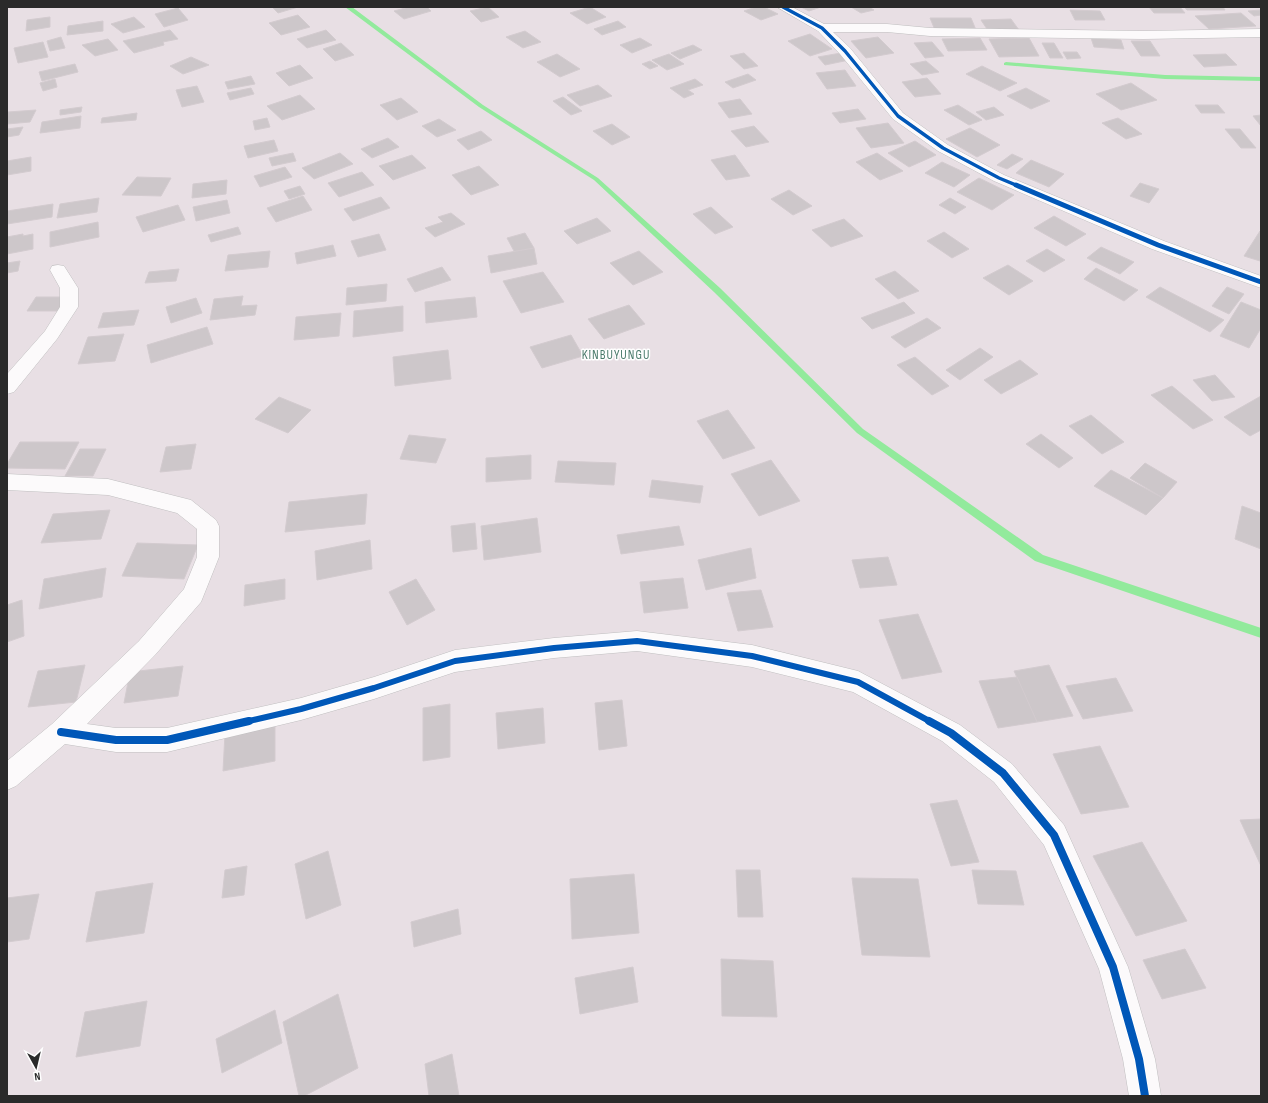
<svg xmlns="http://www.w3.org/2000/svg" width="1268" height="1103" font-family="'Sofia Sans Condensed',sans-serif">
<style>
.lines{fill:none;stroke-linecap:round;stroke-linejoin:round}
.stream{fill:#92ea9c;fill-rule:evenodd}
.building{fill:#cdc7ca;stroke:#d3cbcf}
.minor-casing{stroke:#c0bfc0;stroke-width:1}
.minor{fill:#fcfafb;fill-rule:evenodd}
.cycleway-far3-casing{stroke:#fff;stroke-width:5}
.cycleway-far2-casing{stroke:#fff;stroke-width:7}
.cycleway-far1-casing{stroke:#fff;stroke-width:8}
.cycleway-casing{stroke:#fff;stroke-width:10}
.cycleway-far3{stroke:#0057b8;stroke-width:3.5}
.cycleway-far2{stroke:#0057b8;stroke-width:5}
.cycleway-far1{stroke:#0057b8;stroke-width:6}
.cycleway{stroke:#0057b8;stroke-width:8}
.labels{text-anchor:middle;dominant-baseline:central;stroke-width:3;stroke-linejoin:round;paint-order:stroke}
.neighbourhood-label{font-size:13px;letter-spacing:1px;fill:#4a7a6b;stroke:#fff}
</style>
<rect width="100%" height="100%" fill="#e8dfe4"/>
<g class="lines">
<g class="stream">
<polygon points="345,7 352,7 483,105 598,178 720,288 863,429 1043,555 1261,628 1261,638 1035,561 857,433 714,292 594,180 479,107"/>
<polygon points="1006,62 1165,75 1261,77 1261,81 1165,79 1004,65 1004,63"/>
</g>
</g>
<g class="building">
<polygon points="272,7 298,7 278,13"/>
<polygon points="409,7 427,7 431,11 404,19 394,11"/>
<polygon points="488,7 499,17 481,22 470,11"/>
<polygon points="590,7 606,17 587,24 570,13"/>
<polygon points="756,7 764,7 778,14 761,20 744,11"/>
<polygon points="801,7 821,7 809,11"/>
<polygon points="851,7 869,7 874,10 861,13"/>
<polygon points="1149,7 1180,7 1185,13 1154,13"/>
<polygon points="1184,7 1223,7 1225,10 1187,10"/>
<polygon points="178,8 188,20 164,27 155,14"/>
<polygon points="1070,10 1100,11 1105,20 1075,20"/>
<polygon points="1261,10 1261,15 1254,16 1248,11"/>
<polygon points="1241,13 1256,26 1209,29 1195,16"/>
<polygon points="298,15 310,27 281,35 269,23"/>
<polygon points="50,17 50,27 26,31 27,20"/>
<polygon points="134,17 145,27 123,33 111,24"/>
<polygon points="930,18 971,18 976,30 935,30"/>
<polygon points="1011,19 1019,30 989,32 981,20"/>
<polygon points="103,21 103,31 67,35 68,26"/>
<polygon points="618,21 626,27 602,35 594,29"/>
<polygon points="170,30 178,39 163,42 164,45 134,53 123,41"/>
<polygon points="326,30 336,40 307,48 297,39"/>
<polygon points="525,31 541,42 523,48 506,37"/>
<polygon points="810,34 832,49 810,56 788,41"/>
<polygon points="61,37 65,48 50,51 47,41"/>
<polygon points="878,37 894,53 866,58 851,41"/>
<polygon points="640,38 652,45 632,53 620,45"/>
<polygon points="980,38 987,50 948,51 942,39"/>
<polygon points="1029,38 1039,56 999,57 989,39"/>
<polygon points="1091,38 1121,40 1124,49 1094,47"/>
<polygon points="108,39 118,50 95,56 82,45"/>
<polygon points="1131,41 1150,41 1160,56 1141,56"/>
<polygon points="43,42 48,57 18,63 14,48"/>
<polygon points="932,42 944,56 925,58 914,43"/>
<polygon points="341,43 354,55 335,61 323,49"/>
<polygon points="1042,43 1054,43 1063,58 1050,58"/>
<polygon points="693,45 702,50 680,59 671,53"/>
<polygon points="1063,52 1077,52 1081,58 1067,59"/>
<polygon points="744,53 758,66 744,69 730,56"/>
<polygon points="841,53 849,60 825,65 818,57"/>
<polygon points="557,54 580,69 560,77 537,62"/>
<polygon points="669,54 684,64 667,70 652,60"/>
<polygon points="1226,54 1237,65 1204,67 1193,55"/>
<polygon points="191,57 209,65 183,74 170,66"/>
<polygon points="650,61 658,66 650,69 642,64"/>
<polygon points="926,61 939,72 922,75 910,64"/>
<polygon points="75,64 78,72 42,81 39,72"/>
<polygon points="300,65 313,78 289,86 276,73"/>
<polygon points="982,66 1017,83 1000,91 966,74"/>
<polygon points="845,70 856,86 827,89 816,73"/>
<polygon points="748,74 756,80 733,88 725,82"/>
<polygon points="251,76 255,84 228,89 225,82"/>
<polygon points="927,78 941,94 915,97 902,82"/>
<polygon points="55,79 57,87 43,91 40,83"/>
<polygon points="695,79 703,85 688,90 694,94 684,98 670,88"/>
<polygon points="1131,83 1157,100 1121,110 1096,94"/>
<polygon points="598,85 612,96 580,106 567,95"/>
<polygon points="197,86 204,102 182,107 176,90"/>
<polygon points="251,88 254,94 230,100 227,93"/>
<polygon points="1026,88 1050,101 1031,109 1007,96"/>
<polygon points="300,95 315,109 282,120 267,106"/>
<polygon points="563,97 582,111 571,115 553,101"/>
<polygon points="401,98 418,112 397,120 380,105"/>
<polygon points="740,99 752,114 729,118 718,103"/>
<polygon points="958,105 982,120 969,125 944,110"/>
<polygon points="1195,105 1218,105 1225,113 1201,113"/>
<polygon points="82,107 81,112 60,115 60,110"/>
<polygon points="994,107 1004,115 986,120 976,112"/>
<polygon points="858,109 866,119 840,123 832,113"/>
<polygon points="36,110 30,122 7,124 8,112"/>
<polygon points="137,113 136,120 101,123 102,118"/>
<polygon points="1261,115 1261,126 1253,116"/>
<polygon points="81,116 80,128 40,133 42,122"/>
<polygon points="267,118 270,127 255,130 253,121"/>
<polygon points="1118,118 1142,134 1126,139 1102,123"/>
<polygon points="439,119 456,130 437,137 422,126"/>
<polygon points="888,123 904,143 871,148 856,128"/>
<polygon points="612,124 630,137 612,145 593,131"/>
<polygon points="754,126 769,142 746,147 731,131"/>
<polygon points="23,127 19,135 7,137 7,129"/>
<polygon points="970,128 1000,145 977,157 946,139"/>
<polygon points="1225,129 1240,129 1256,148 1241,148"/>
<polygon points="481,131 492,140 468,150 457,140"/>
<polygon points="388,138 399,147 372,158 361,149"/>
<polygon points="274,140 278,151 248,158 244,146"/>
<polygon points="915,141 936,155 909,167 888,153"/>
<polygon points="293,153 296,161 272,166 269,158"/>
<polygon points="340,153 353,164 314,179 302,168"/>
<polygon points="877,153 903,171 880,180 856,162"/>
<polygon points="1012,154 1023,159 1007,169 997,165"/>
<polygon points="412,155 426,168 393,180 379,166"/>
<polygon points="735,155 750,176 726,180 711,160"/>
<polygon points="31,157 31,171 7,175 7,161"/>
<polygon points="1031,160 1064,174 1049,187 1016,173"/>
<polygon points="942,162 970,175 954,187 925,173"/>
<polygon points="479,166 499,185 471,195 452,175"/>
<polygon points="285,167 292,177 260,187 254,176"/>
<polygon points="362,172 374,185 339,197 328,183"/>
<polygon points="137,177 171,178 161,196 122,195"/>
<polygon points="979,178 1014,195 992,210 957,192"/>
<polygon points="227,180 226,194 192,198 193,184"/>
<polygon points="1140,183 1159,189 1149,203 1130,196"/>
<polygon points="300,186 305,194 289,199 284,191"/>
<polygon points="789,190 812,206 793,215 771,199"/>
<polygon points="303,196 312,210 276,222 267,208"/>
<polygon points="381,197 390,208 353,221 344,209"/>
<polygon points="99,198 97,212 57,218 60,204"/>
<polygon points="950,198 966,207 955,214 939,205"/>
<polygon points="227,200 230,213 196,221 193,207"/>
<polygon points="53,204 52,217 7,224 7,211"/>
<polygon points="178,205 185,220 143,232 136,217"/>
<polygon points="711,207 733,227 715,234 693,214"/>
<polygon points="451,213 465,224 435,237 425,228 443,222 438,217"/>
<polygon points="1054,216 1086,234 1066,246 1034,228"/>
<polygon points="597,218 611,231 577,244 564,231"/>
<polygon points="844,219 863,236 831,247 812,230"/>
<polygon points="98,222 99,237 50,247 50,232"/>
<polygon points="238,227 241,234 211,242 208,235"/>
<polygon points="1260,231 1261,259 1260,261 1244,256"/>
<polygon points="944,232 969,249 952,258 927,241"/>
<polygon points="525,233 534,248 515,253 507,238"/>
<polygon points="23,234 23,236 33,234 33,249 7,254 7,237"/>
<polygon points="379,234 386,250 358,257 351,241"/>
<polygon points="333,245 336,256 297,264 295,253"/>
<polygon points="1101,247 1134,262 1120,274 1087,258"/>
<polygon points="534,248 537,264 491,273 488,256"/>
<polygon points="1047,249 1065,260 1044,272 1026,261"/>
<polygon points="270,251 268,267 225,271 228,255"/>
<polygon points="639,251 663,272 633,285 610,263"/>
<polygon points="20,261 18,271 7,273 7,263"/>
<polygon points="1008,265 1033,281 1009,295 983,278"/>
<polygon points="442,267 451,280 415,292 407,279"/>
<polygon points="1096,268 1138,290 1124,301 1084,279"/>
<polygon points="179,269 176,281 145,283 149,272"/>
<polygon points="895,271 919,291 898,299 875,279"/>
<polygon points="543,272 564,302 521,313 503,281"/>
<polygon points="387,284 386,301 346,305 347,288"/>
<polygon points="1160,287 1224,320 1210,332 1146,297"/>
<polygon points="1227,287 1244,294 1229,314 1212,306"/>
<polygon points="243,296 241,306 257,305 255,315 210,320 214,299"/>
<polygon points="36,297 66,297 58,311 27,311"/>
<polygon points="475,297 477,317 426,323 425,302"/>
<polygon points="196,298 202,313 171,323 166,307"/>
<polygon points="904,302 915,313 872,329 861,318"/>
<polygon points="1241,302 1261,310 1261,328 1249,348 1220,336"/>
<polygon points="629,305 645,324 604,339 588,319"/>
<polygon points="403,306 403,331 353,337 354,311"/>
<polygon points="139,310 134,325 98,328 103,313"/>
<polygon points="341,313 339,336 294,340 296,317"/>
<polygon points="927,318 941,328 905,348 891,337"/>
<polygon points="207,327 213,344 151,363 147,345"/>
<polygon points="124,334 115,361 78,364 88,337"/>
<polygon points="571,335 583,356 542,368 530,347"/>
<polygon points="980,348 993,357 960,380 946,370"/>
<polygon points="448,350 451,379 395,386 393,357"/>
<polygon points="915,357 949,386 932,395 897,365"/>
<polygon points="1020,360 1038,374 1001,394 984,380"/>
<polygon points="1215,375 1235,397 1212,401 1193,380"/>
<polygon points="1172,386 1213,420 1193,429 1151,395"/>
<polygon points="1261,396 1261,430 1250,436 1224,417"/>
<polygon points="279,397 311,410 288,433 255,419"/>
<polygon points="728,410 755,448 723,459 697,421"/>
<polygon points="1091,415 1124,442 1102,454 1069,426"/>
<polygon points="1041,434 1073,458 1059,468 1026,444"/>
<polygon points="409,435 446,439 436,463 400,459"/>
<polygon points="20,442 79,442 65,469 7,468 7,464"/>
<polygon points="196,444 191,469 160,472 166,447"/>
<polygon points="80,449 106,449 93,476 65,476"/>
<polygon points="531,455 531,479 486,482 486,458"/>
<polygon points="771,460 800,501 759,516 731,474"/>
<polygon points="558,461 616,463 614,485 555,482"/>
<polygon points="1145,463 1177,482 1163,498 1130,478"/>
<polygon points="1111,470 1163,498 1146,515 1094,486"/>
<polygon points="652,480 703,486 700,503 649,497"/>
<polygon points="367,494 365,524 285,532 289,502"/>
<polygon points="1242,506 1261,513 1261,549 1235,539"/>
<polygon points="110,510 101,539 41,543 53,514"/>
<polygon points="537,518 541,552 484,560 481,526"/>
<polygon points="475,523 477,549 453,552 451,526"/>
<polygon points="679,526 684,545 621,554 617,535"/>
<polygon points="370,540 372,569 317,580 315,551"/>
<polygon points="137,543 198,545 184,579 122,576"/>
<polygon points="751,548 756,578 706,590 698,560"/>
<polygon points="888,557 897,585 860,588 852,560"/>
<polygon points="106,568 102,597 39,609 44,579"/>
<polygon points="683,578 688,608 644,613 640,582"/>
<polygon points="285,579 285,599 244,606 245,585"/>
<polygon points="416,579 435,610 407,625 389,592"/>
<polygon points="761,590 773,627 738,631 727,593"/>
<polygon points="22,600 24,636 7,642 7,605"/>
<polygon points="918,614 942,672 902,679 879,620"/>
<polygon points="85,665 76,702 28,707 38,671"/>
<polygon points="1049,665 1073,716 1037,722 1014,671"/>
<polygon points="183,666 178,696 124,703 130,672"/>
<polygon points="1017,677 1037,722 998,728 979,681"/>
<polygon points="1116,678 1133,711 1083,719 1066,686"/>
<polygon points="622,700 627,746 599,750 595,703"/>
<polygon points="450,704 450,757 423,761 423,708"/>
<polygon points="543,708 545,743 498,749 496,713"/>
<polygon points="275,723 275,761 223,771 225,733"/>
<polygon points="1100,746 1129,807 1081,814 1053,754"/>
<polygon points="957,800 979,862 951,866 930,804"/>
<polygon points="1261,819 1261,866 1240,820"/>
<polygon points="1142,842 1187,921 1136,936 1093,856"/>
<polygon points="328,851 341,905 306,919 295,864"/>
<polygon points="247,866 244,895 222,898 225,870"/>
<polygon points="736,870 760,870 763,917 738,917"/>
<polygon points="972,870 1016,871 1024,905 978,904"/>
<polygon points="634,874 639,933 572,939 570,879"/>
<polygon points="852,878 918,879 930,957 862,955"/>
<polygon points="153,883 144,933 86,942 96,892"/>
<polygon points="39,894 29,939 7,942 7,898"/>
<polygon points="458,909 461,934 414,947 411,922"/>
<polygon points="1185,949 1206,988 1162,999 1143,960"/>
<polygon points="721,959 773,961 777,1017 722,1016"/>
<polygon points="633,967 638,1002 580,1014 575,978"/>
<polygon points="338,994 358,1068 304,1096 299,1096 283,1022"/>
<polygon points="147,1001 140,1046 76,1057 85,1012"/>
<polygon points="275,1010 282,1043 222,1073 216,1039"/>
<polygon points="452,1054 459,1096 429,1096 425,1064"/>
</g>
<g class="lines">
<g class="minor-casing">
<g id="minor">
<polygon points="777,7 792,7 824,24 887,24 930,28 1143,31 1261,29 1261,37 1143,39 930,36 887,32 833,32 850,48 903,113 948,145 1004,175 1164,241 1261,276 1261,288 1152,249 994,181 938,151 893,119 840,54 818,31"/>
<polygon points="58,265 64,266 78,288 78,307 57,339 14,392 7,394 7,374 45,331 60,307 60,288 50,270 52,266"/>
<polygon points="7,474 108,479 191,500 216,520 219,526 219,557 201,602 155,655 87,724 116,728 167,728 301,698 374,677 455,650 554,638 637,631 752,645 858,671 960,725 1012,764 1064,825 1128,967 1155,1059 1161,1096 1129,1096 1123,1059 1099,969 1044,845 994,782 942,741 853,692 752,667 637,651 554,658 455,672 374,699 301,720 167,752 116,752 65,744 16,786 7,790 7,761 52,724 139,641 184,589 197,557 197,529 177,513 108,495 7,490"/>
</g>
</g>
<use href="#minor" class="minor"/>
<g class="cycleway-far3-casing">
<polyline id="cycleway-far3" points="783,7 822,28 845,51 898,116 943,148 999,178 1018,186"/>
</g>
<g class="cycleway-far2-casing">
<polyline id="cycleway-far2" points="1016,185 1158,245 1261,282"/>
</g>
<g class="cycleway-far1-casing">
<polyline id="cycleway-far1" points="245,722 301,709 374,688 455,661 554,648 637,641 752,656 858,682 931,722"/>
</g>
<g class="cycleway-casing">
<g id="cycleway">
<polyline points="929,721 951,733 1003,773 1054,835 1113,967 1139,1059 1145,1096"/>
<polyline points="61,732 116,740 167,740 249,721"/>
</g>
</g>
<use href="#cycleway-far3" class="cycleway-far3"/>
<use href="#cycleway-far2" class="cycleway-far2"/>
<use href="#cycleway-far1" class="cycleway-far1"/>
<use href="#cycleway" class="cycleway"/>
</g>
<g class="labels">
<g class="neighbourhood-label">
<text x="616" y="355">KINBUYUNGU</text>
</g>
</g>
<rect width="1268" height="1103" fill="none" stroke="#2a2a2a" stroke-width="16"/>
<g transform="translate(36 1067) rotate(172)" stroke="#ffffff" stroke-width="3" paint-order="stroke">
<path d="M0-3L7 15L0 10L-7 15Z" fill="#2a2a2a"/>
<text y="-6" font-size="11" font-weight="bold" text-anchor="middle" fill="#2a2a2a">N</text>
</g>
</svg>
